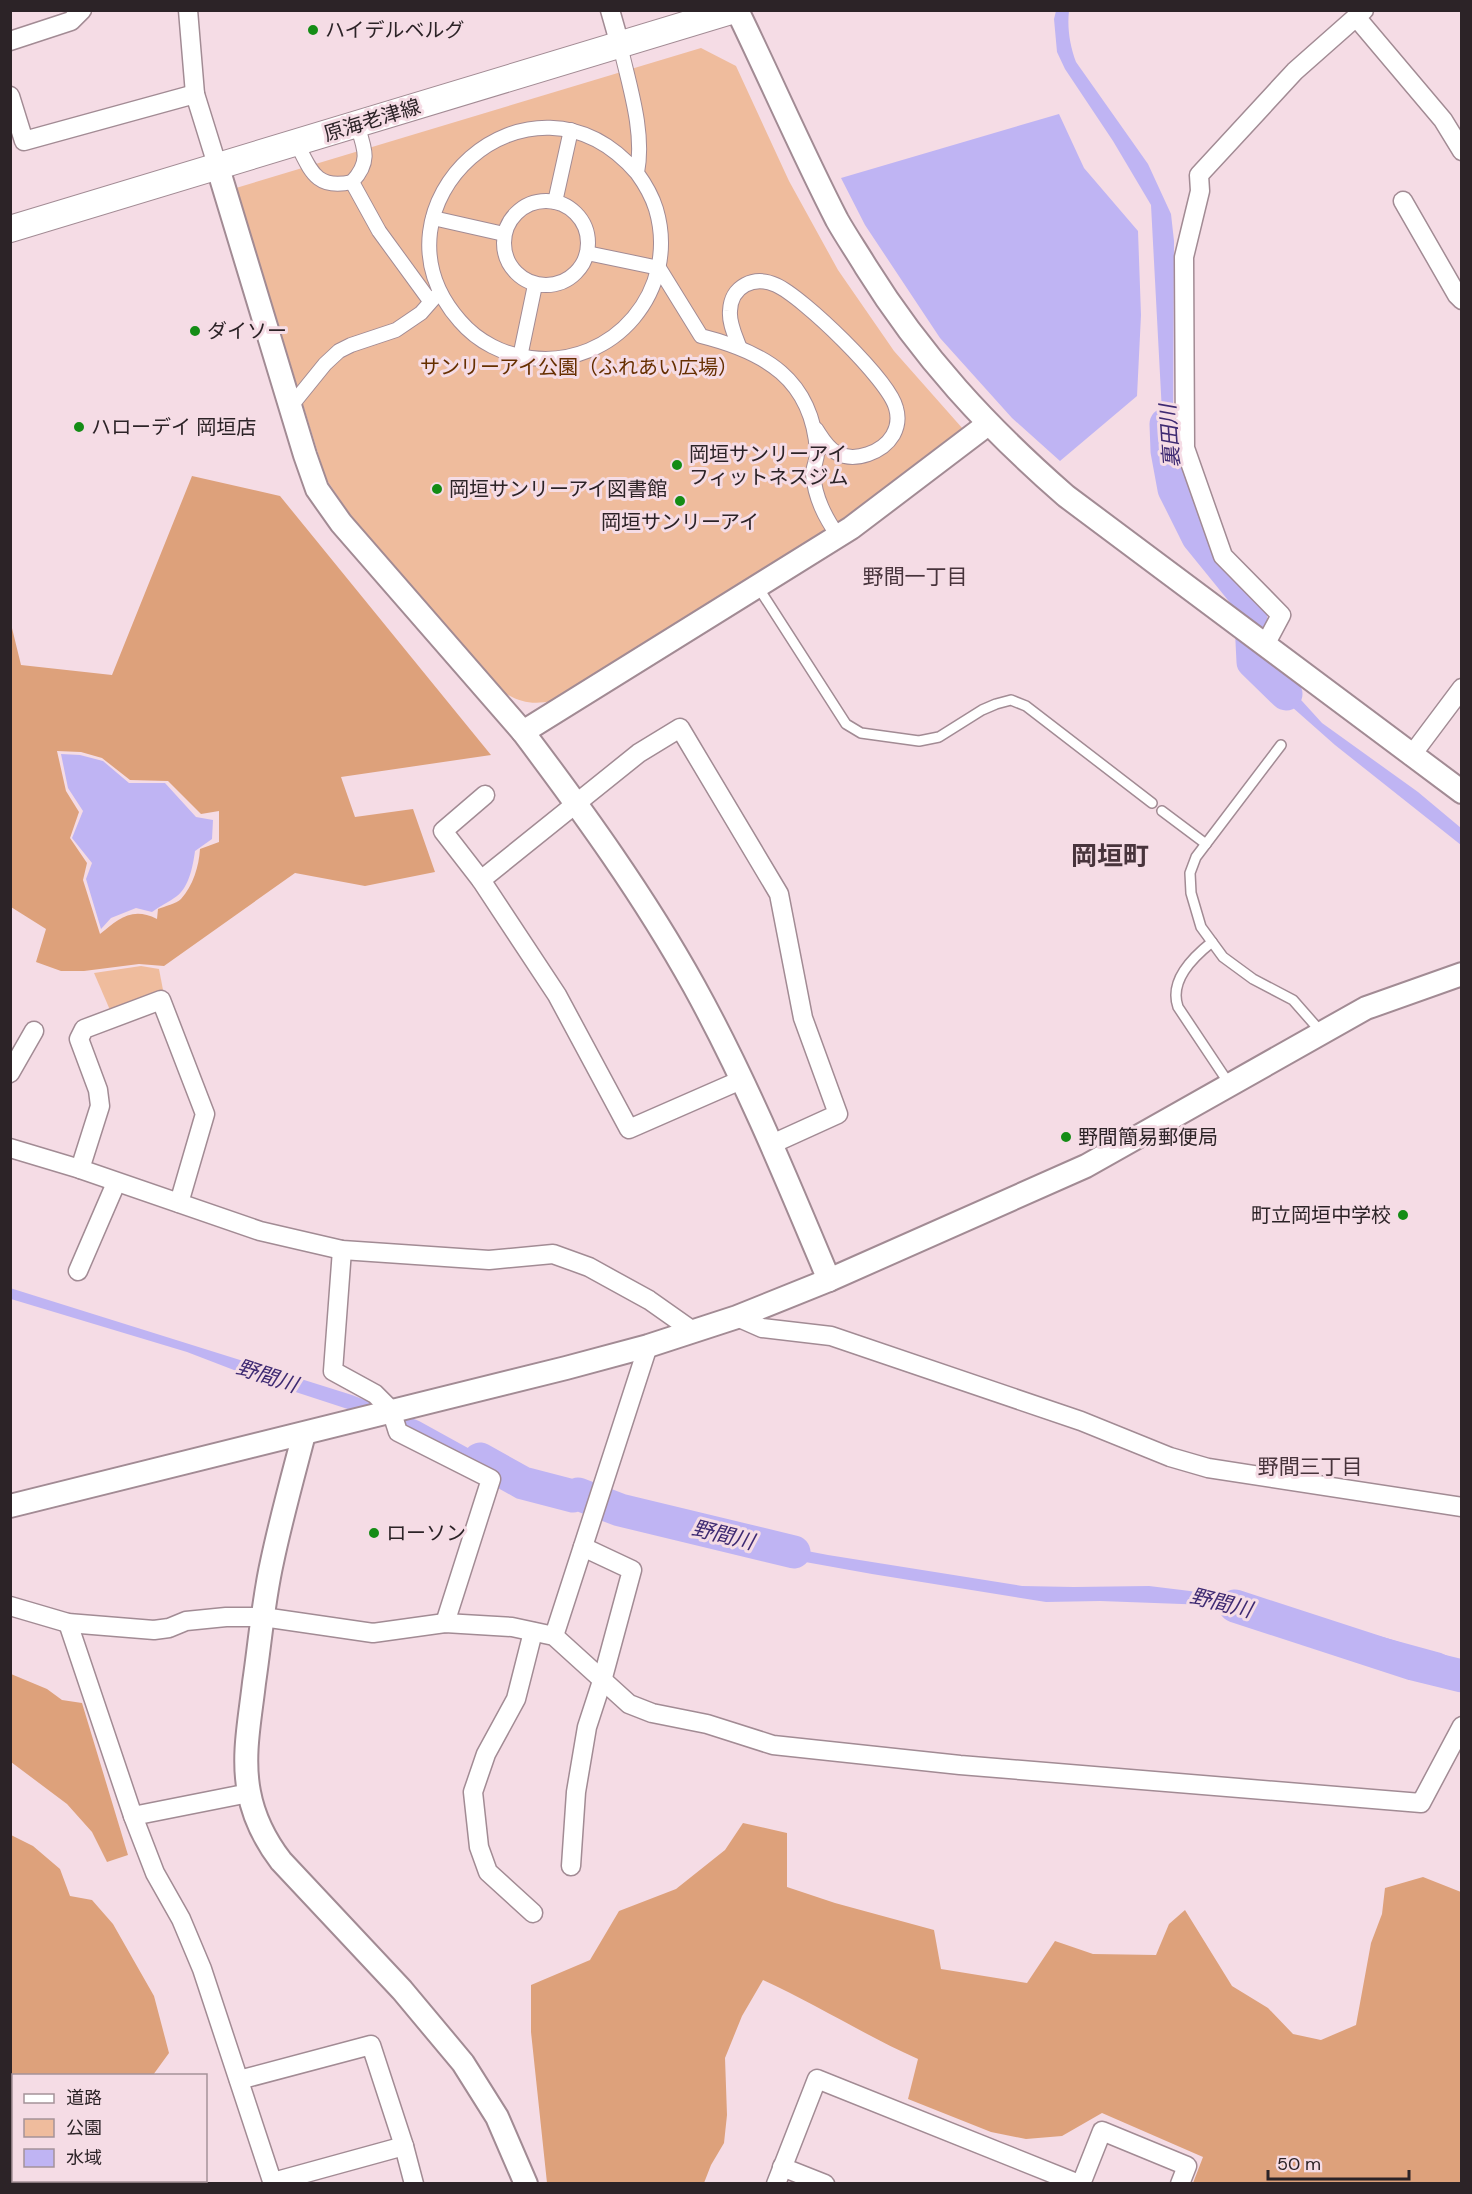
<svg xmlns="http://www.w3.org/2000/svg" width="1472" height="2194" font-family="'DM Sans','Noto Sans JP',sans-serif">
<style>
.green{fill:#efbc9d}
.forest{fill:#dda17b;fill-rule:evenodd}
.water{fill:#bfb4f3}
.lines{fill:none;stroke-linecap:round;stroke-linejoin:round}
.river{stroke:#bfb4f3;stroke-width:33}
.service-casing{stroke:#a28b94;stroke-width:12}
.pedestrian-casing{stroke:#a28b94;stroke-width:16}
.minor-casing{stroke:#a28b94;stroke-width:21}
.tertiary-casing{stroke:#a28b94;stroke-width:26}
.secondary-casing{stroke:#a28b94;stroke-width:28}
.service{stroke:#fff;stroke-width:9}
.pedestrian{stroke:#fff;stroke-width:14}
.minor{stroke:#fff;stroke-width:18}
.tertiary{stroke:#fff;stroke-width:22}
.secondary{stroke:#fff;stroke-width:26}
.poi-dot{fill:#148c15;stroke:#f5dce5;stroke-width:2}
.labels{text-anchor:middle;dominant-baseline:central;stroke-width:6;stroke-linejoin:round;paint-order:stroke}
.poi-label{font-size:20px;fill:#2c2327;stroke:#f5dce5;text-anchor:start}
.street-label{font-size:20px;fill:#2c2327;stroke:#f5dce5}
.park-label{font-size:20px;fill:#662f00;stroke:#f5dce5}
.water-label{font-size:21px;font-style:italic;fill:#3e2a72;stroke:#f5dce5}
.neighbourhood-label{font-size:21px;fill:#48343c;stroke:#f5dce5}
.district-label{font-size:26px;font-weight:bold;fill:#48343c;stroke:#f5dce5}
</style>
<rect width="100%" height="100%" fill="#f5dce5"/>
<g class="green">
<path d="M701,48L736,66L789,181L838,270L894,351L963,429L860,510L552,701C531,705 518,702 500,690L352,517L326,479L236,188Z"/>
<polygon points="141,966 159,969 163,990 110,1010 94,973"/>
</g>
<g class="forest">
<path d="M192,476L280,496L491,755L341,777L355,817L413,809L435,872L365,886L295,873L164,966L139,964L84,971H61L36,962L46,929L11,907V624L21,665L112,675ZM57,751L81,752L102,758L130,780L168,781L201,814L219,811V842L200,849C199,866 193,886 181,899C176,904 165,906 158,909L157,919C131,906 118,920 100,934L83,880L87,863L70,838L79,812L66,791Z"/>
<polygon points="11,1674 47,1689 62,1700 82,1703 128,1855 107,1862 92,1832 67,1804 11,1762"/>
<path d="M743,1823L787,1833V1887L835,1903L934,1930L941,1969L1027,1983L1055,1941L1093,1954L1156,1955L1169,1924L1185,1910L1232,1986L1268,2008L1293,2034L1321,2040L1356,2025L1371,1943L1382,1914L1385,1888L1423,1877L1461,1892V2183H1193L1203,2157L1102,2113L1062,2136L1026,2139L991,2132L908,2099L918,2059C864,2035 816,2004 763,1980L742,2016L725,2058L727,2115L724,2143L711,2165L704,2183H547L531,2032V1985L590,1960L619,1911L676,1889L725,1850Z"/>
<polygon points="11,1835 33,1846 60,1869 70,1896 92,1900 113,1924 154,1996 169,2053 153,2075 14,2076 14,2180 131,2180 132,2183 11,2183"/>
</g>
<g class="water">
<path d="M1056,11H1069C1067,28 1070,46 1076,62L1148,164L1171,214L1174,241L1173,443L1205,540L1220,561L1253,599L1258,616L1260,644L1266,666L1302,701L1322,723L1418,792L1461,828V845L1335,745L1265,683L1255,670L1253,622L1245,603L1200,555L1187,527L1179,491L1164,450L1151,205L1113,141L1065,69L1057,52L1054,19Z"/>
<polygon points="1059,114 1084,168 1138,231 1141,315 1137,396 1060,461 1012,418 940,338 865,225 841,178"/>
<path d="M61,754L80,755L103,761L129,783H165L196,817L213,820L212,839L195,851C193,866 189,887 177,896C169,902 160,906 152,912L136,908L111,918L101,929L86,879L92,863L72,838L83,811L68,788Z"/>
<polygon points="10,1288 352,1395 419,1421 506,1469 541,1482 611,1501 666,1523 729,1539 765,1543 828,1555 1022,1586 1074,1587 1149,1586 1190,1591 1262,1604 1441,1653 1461,1662 1461,1673 1304,1625 1209,1605 1100,1601 1046,1602 872,1574 716,1546 543,1491 487,1467 409,1429 268,1383 187,1352 11,1299"/>
</g>
<g class="lines">
<g class="river">
<polyline points="1166,424 1167,451 1174,489 1198,537 1250,601 1253,662 1286,694"/>
<polyline points="480,1459 523,1483 573,1496 578,1494 620,1510 794,1552"/>
<polyline points="1235,1606 1413,1664 1462,1676"/>
</g>
<g class="service-casing">
<g id="service">
<polyline points="758,587 846,724 861,733 919,741 939,737 982,710 996,704 1011,700 1026,706 1152,803"/>
<polyline points="1281,745 1196,857 1190,873 1191,893 1201,927 1223,957 1253,979 1293,1000 1322,1033"/>
<polyline points="1162,811 1206,844"/>
<path d="M1212,942C1192,958 1169,981 1178,1007L1230,1085"/>
</g>
</g>
<g class="pedestrian-casing">
<g id="pedestrian">
<path d="M620,45C629,85 645,132 637,173C645,184 652,196 656,209C680,290 614,368 531,358C504,355 478,342 460,321C359,207 530,49 637,173"/>
<path d="M357,125C365,149 371,162 352,182L379,231L430,301"/>
<path d="M297,144C311,171 316,190 352,182"/>
<circle cx="546" cy="243" r="42"/>
<polyline points="555,202 571,130"/>
<polyline points="433,218 504,234"/>
<path d="M587,253L659,268L701,336C765,352 812,379 817,451C818,459 813,466 813,474C815,498 825,517 838,536"/>
<path d="M739,346C735,335 729,323 730,311C731,286 754,275 776,285C803,297 889,380 896,408C899,418 898,426 893,435C883,452 855,463 837,453C827,448 822,438 816,429"/>
<polyline points="520,357 535,285"/>
<polyline points="291,406 325,364 339,351 351,345 396,330 421,313 435,297"/>
</g>
</g>
<g class="minor-casing">
<g id="minor">
<polyline points="188,10 195,94 218,168"/>
<polyline points="610,10 620,45"/>
<polyline points="1356,17 1443,120 1462,151"/>
<polyline points="10,41 71,21 82,10"/>
<polyline points="10,96 24,141 195,94"/>
<polyline points="1403,201 1457,295 1462,300"/>
<polyline points="1265,645 1281,615 1223,556 1185,448 1184,257 1200,191 1199,175 1295,71 1364,10"/>
<polyline points="1411,756 1462,688"/>
<polyline points="485,795 443,831 481,880 557,995 629,1129 741,1080"/>
<polyline points="481,880 639,753 680,728 779,894 803,1018 838,1114 772,1144"/>
<polyline points="10,1073 34,1031"/>
<polyline points="10,1148 80,1169 260,1231 342,1250 489,1260 553,1254 589,1267 649,1300 693,1331"/>
<polyline points="80,1169 100,1106 98,1090 79,1039 84,1029 161,1000 205,1114 179,1203"/>
<polyline points="342,1250 333,1371 375,1394 391,1410 398,1432 491,1479 445,1623"/>
<polyline points="78,1271 116,1183"/>
<polyline points="737,1317 762,1328 831,1336 1081,1421 1170,1457 1208,1468 1462,1507"/>
<polyline points="10,1606 68,1623 154,1630 169,1628 186,1621 226,1617 263,1617 373,1633 445,1623 512,1627 554,1636 629,1704 652,1713 707,1724 773,1745 960,1765 1421,1803 1462,1726"/>
<polyline points="68,1623 133,1816 155,1873 181,1919 202,1969 273,2184"/>
<polyline points="554,1636 648,1346"/>
<polyline points="133,1816 249,1793"/>
<polyline points="571,1866 576,1792 587,1727 602,1681 632,1570 583,1547"/>
<polyline points="533,1913 488,1872 479,1847 473,1792 486,1754 516,1699 533,1632"/>
<polyline points="239,2080 371,2045 404,2146 414,2184"/>
<polyline points="782,2167 825,2184"/>
<polyline points="181,2180 182,2184"/>
<polyline points="273,2182 404,2146"/>
<polyline points="776,2184 817,2079 1079,2184"/>
<polyline points="1081,2184 1102,2131 1187,2166 1180,2184"/>
</g>
</g>
<g class="tertiary-casing">
<g id="tertiary">
<path d="M737,10C771,80 802,152 837,220C846,236 857,252 866,267C922,357 987,427 1066,496L1462,792"/>
<polyline points="218,168 305,455 317,489 341,523 523,732 851,528 988,424"/>
<path d="M523,732C584,813 644,896 694,986C746,1080 787,1180 829,1280"/>
<path d="M304,1434C293,1476 281,1519 272,1562C263,1602 260,1643 254,1683C250,1719 242,1756 249,1792C254,1819 265,1840 281,1861L402,1990L463,2063L497,2117L526,2184"/>
<polyline points="10,1506 566,1368 648,1346 737,1317 829,1280 1086,1166 1366,1008 1462,974"/>
</g>
</g>
<g class="secondary-casing">
<polyline id="secondary" points="10,229 734,10"/>
</g>
<use href="#service" class="service"/>
<use href="#pedestrian" class="pedestrian"/>
<use href="#minor" class="minor"/>
<use href="#tertiary" class="tertiary"/>
<use href="#secondary" class="secondary"/>
</g>
<g class="poi-dot">
<circle cx="313" cy="30" r="6"/>
<circle cx="195" cy="331" r="6"/>
<circle cx="79" cy="427" r="6"/>
<circle cx="677" cy="465" r="6"/>
<circle cx="437" cy="489" r="6"/>
<circle cx="680" cy="501" r="6"/>
<circle cx="1066" cy="1137" r="6"/>
<circle cx="1403" cy="1215" r="6"/>
<circle cx="374" cy="1533" r="6"/>
</g>
<g class="labels">
<g class="poi-label">
<text x="325" y="30">ハイデルベルグ</text>
<text x="207" y="331">ダイソー</text>
<text x="91" y="427">ハローデイ 岡垣店</text>
<text x="689" y="454">岡垣サンリーアイ<tspan x="689" dy="23">フィットネスジム</tspan></text>
<text x="449" y="489">岡垣サンリーアイ図書館</text>
<text x="680" y="522" text-anchor="middle">岡垣サンリーアイ</text>
<text x="1078" y="1137">野間簡易郵便局</text>
<text x="1391" y="1215" text-anchor="end">町立岡垣中学校</text>
<text x="386" y="1533">ローソン</text>
</g>
<g class="street-label">
<text transform="translate(372 120) rotate(-17)">原海老津線</text>
</g>
<g class="park-label">
<text x="579" y="367">サンリーアイ公園（ふれあい広場）</text>
</g>
<g class="water-label">
<text transform="translate(1170 436) rotate(-94)">裏田川</text>
<text transform="translate(267 1376) rotate(18)">野間川</text>
<text transform="translate(723 1535) rotate(14)">野間川</text>
<text transform="translate(1221 1603) rotate(14)">野間川</text>
</g>
<g class="neighbourhood-label">
<text x="915" y="577">野間一丁目</text>
<text x="1310" y="1467">野間三丁目</text>
</g>
<g class="district-label">
<text x="1110" y="856">岡垣町</text>
</g>
</g>
<rect width="1472" height="2194" fill="none" stroke="#2c2327" stroke-width="24"/>
<rect x="12" y="2074" width="195" height="108" fill="#f5dce5" stroke="#a59299" stroke-width="1.5"/>
<rect x="24" y="2094" width="30" height="9" fill="#ffffff" stroke="#a59299" stroke-width="1.5"/>
<text x="66" y="2104" font-size="18" fill="#2c2327">道路</text>
<rect x="24" y="2119" width="30" height="18" fill="#efbc9d" stroke="#a59299" stroke-width="1.5"/>
<text x="66" y="2134" font-size="18" fill="#2c2327">公園</text>
<rect x="24" y="2149" width="30" height="18" fill="#bfb4f3" stroke="#a59299" stroke-width="1.5"/>
<text x="66" y="2164" font-size="18" fill="#2c2327">水域</text>
<path d="M1268 2170v9h141v-9" fill="none" stroke="#2c2327" stroke-width="3"/>
<text x="1277" y="2170" font-size="18" fill="#2c2327" stroke="#f5dce5" stroke-width="4.5" paint-order="stroke">50 m</text>
</svg>
